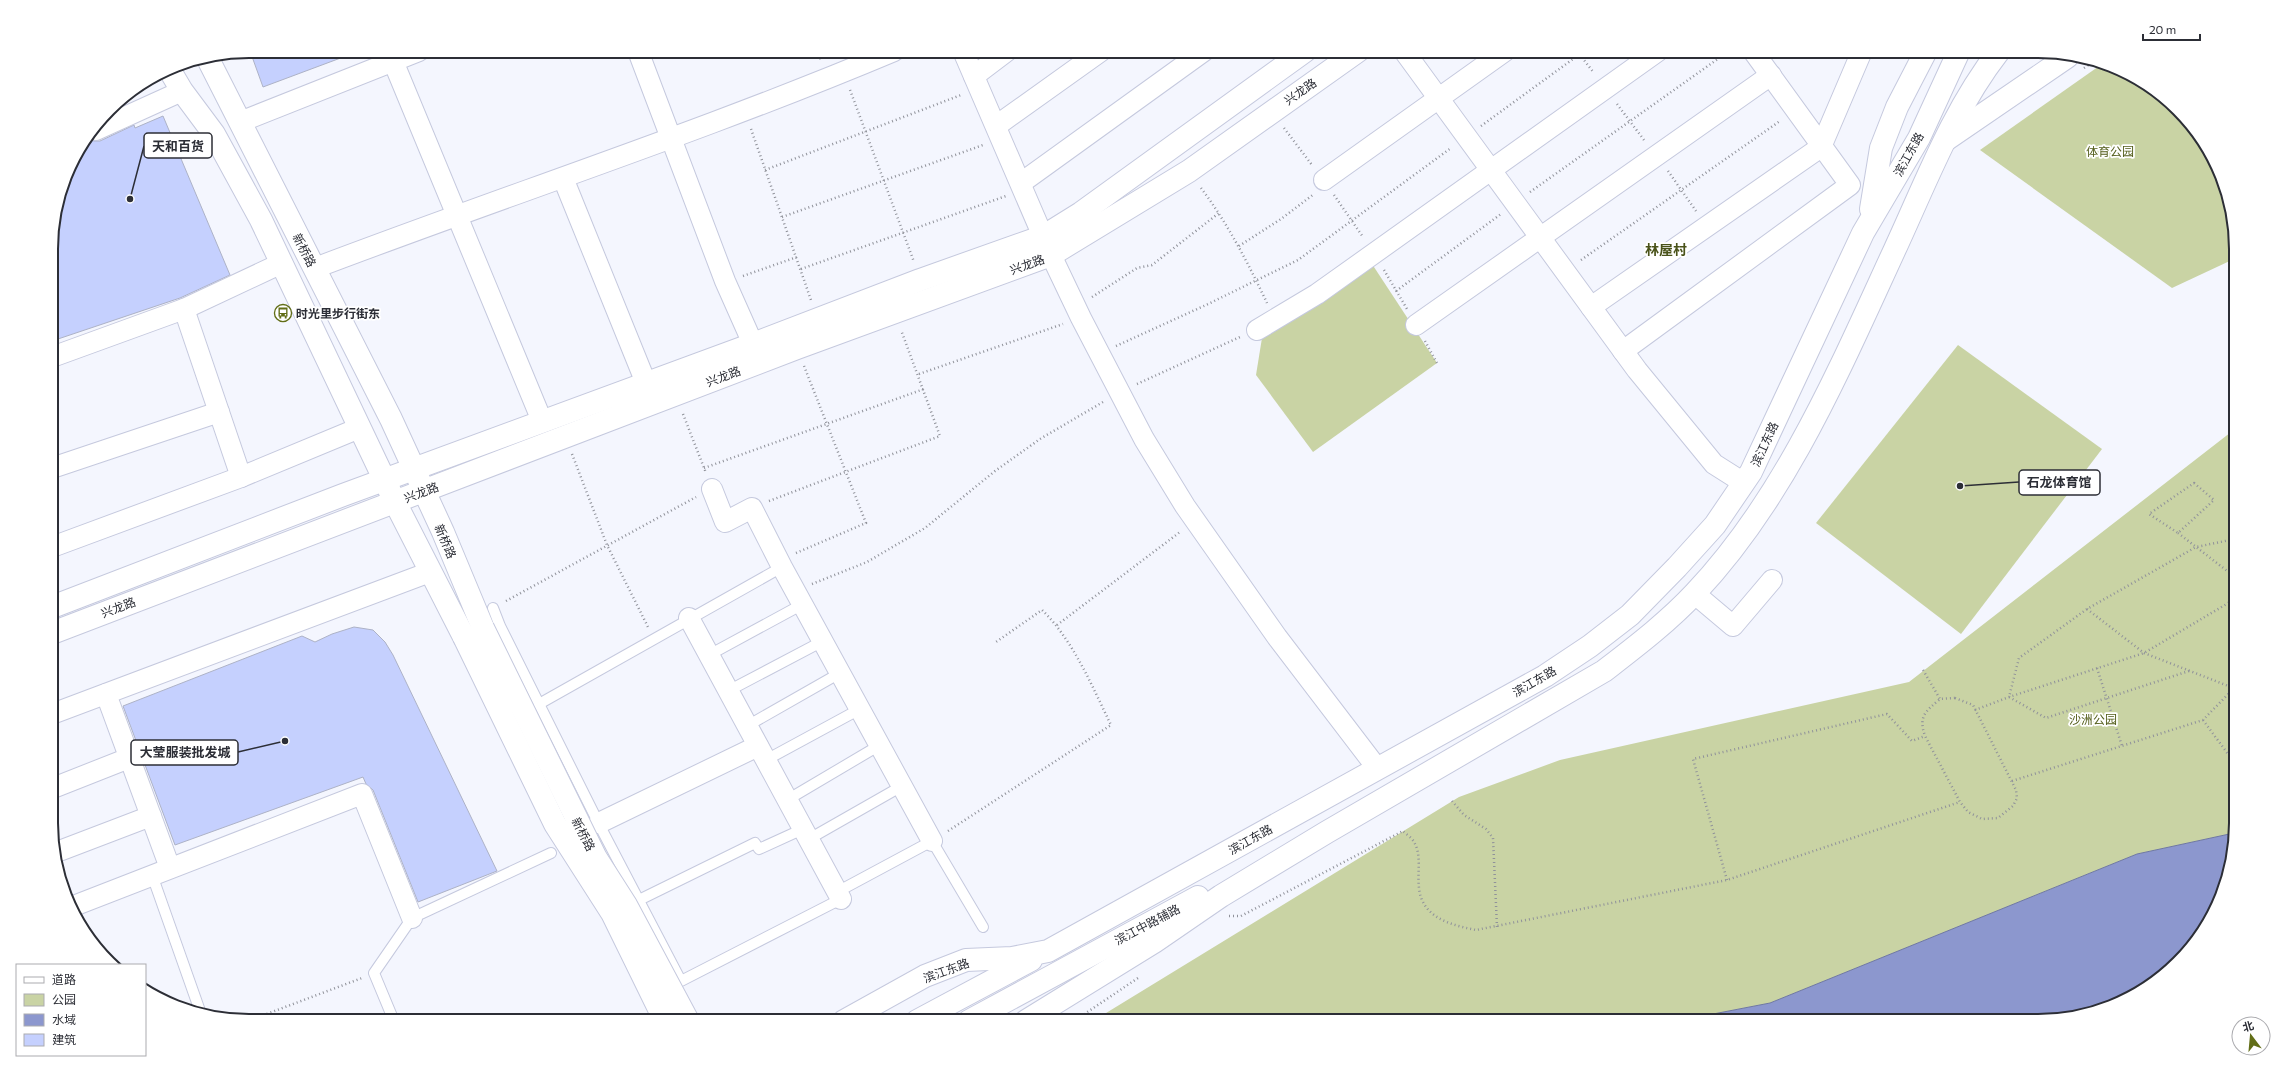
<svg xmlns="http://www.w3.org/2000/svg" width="2287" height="1072" font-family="Commissioner,'Noto Sans SC',sans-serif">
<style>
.green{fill:#c9d3a4}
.water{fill:#8c97ce;stroke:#6f78a0}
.building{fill:#c5d0fe;stroke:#adb2c6}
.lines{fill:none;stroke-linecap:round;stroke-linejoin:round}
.lane-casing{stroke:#c5c9de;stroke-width:12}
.street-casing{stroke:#c5c9de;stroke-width:22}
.secondary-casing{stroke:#c5c9de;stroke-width:24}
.path{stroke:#90929a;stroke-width:2.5;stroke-dasharray:1 3;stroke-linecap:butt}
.lane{stroke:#fff;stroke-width:10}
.street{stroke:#fff;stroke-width:20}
.secondary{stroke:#fff;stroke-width:22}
.secondary-bridge-casing{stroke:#c5c9de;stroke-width:24;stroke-linecap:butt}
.secondary-bridge{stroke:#fff;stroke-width:22}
.labels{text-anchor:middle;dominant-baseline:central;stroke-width:3.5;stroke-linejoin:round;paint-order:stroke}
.street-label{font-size:12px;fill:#2c2e36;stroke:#fff}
.park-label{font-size:12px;fill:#535d1a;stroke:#fff}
.poi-label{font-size:12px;font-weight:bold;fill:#2c2e36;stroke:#fff;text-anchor:start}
.quarter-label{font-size:14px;font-weight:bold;fill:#4a531a;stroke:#fff}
.rim{fill:none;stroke:#2c2e36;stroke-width:2}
.leader{fill:none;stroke:#2c2e36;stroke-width:1.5}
.callout-dot{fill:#2c2e36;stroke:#fff;stroke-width:1.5}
.callout{fill:#fff;stroke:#2c2e36;stroke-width:1.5}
.callout-label{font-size:13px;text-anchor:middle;font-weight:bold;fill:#2c2e36}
</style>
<rect width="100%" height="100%" fill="#f4f6fe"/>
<g class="green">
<polygon points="2102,64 2114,66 2159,92 2195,129 2221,174 2234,224 2234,259 2172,288 1980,150"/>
<polygon points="1372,264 1437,363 1313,452 1256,375 1262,338"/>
<polygon points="1958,345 2102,449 1961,634 1816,523"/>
<polygon points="2235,429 2236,823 2234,833 2137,854 1770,1003 1677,1021 1093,1021 1459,797 1560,760 1909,682"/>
</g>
<polygon class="water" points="2234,833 2221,899 2187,953 2148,987 2102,1010 2051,1021 1677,1021 1770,1003 2137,854"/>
<g class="building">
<polygon points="250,51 354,51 354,53 263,87"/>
<polygon points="122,98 125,104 110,111 118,100"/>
<polygon points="163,116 230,275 180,298 52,341 51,236 72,161 89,139 94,141 100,141 134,125 135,128"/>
<polygon points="354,627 373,630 385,642 393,655 497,871 418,902 373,790 366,784 363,777 175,845 123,706 302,636 315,642 332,634"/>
</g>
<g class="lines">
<g class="lane-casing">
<g id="lane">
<polyline points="493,608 500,626 602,830 681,981 841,899"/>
<polyline points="709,655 803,604"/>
<polyline points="728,691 823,641"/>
<polyline points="539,704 782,567"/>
<polyline points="747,726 840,673"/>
<polyline points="766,760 860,709"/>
<polyline points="787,800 880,745"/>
<polyline points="809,839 902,786"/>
<polyline points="152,875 200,1011"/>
<polyline points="837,892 932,841 983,927"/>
<polyline points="639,900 755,843 759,849 803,829"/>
<polyline points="394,1021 374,973 412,918 551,853"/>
</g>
</g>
<g class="street-casing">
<g id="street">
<polyline points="638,51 725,281 753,344"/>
<polyline points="963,51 1051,255 1081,318 1144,439 1185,506 1277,637 1377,768"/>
<polyline points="1404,51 1637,370 1714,464 1744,483"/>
<polyline points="393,61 542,421"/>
<polyline points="974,76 1007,51"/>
<polyline points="240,122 419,51"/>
<polyline points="996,126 1101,51"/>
<polyline points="96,130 182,91"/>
<polyline points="563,178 646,383"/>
<polyline points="1324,180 1505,51"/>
<polyline points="1021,183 1204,51"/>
<path d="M315,268C507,195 704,131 894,51"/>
<polyline points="1591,307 1821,147 1862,51"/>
<polyline points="184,309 241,477"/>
<polyline points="1416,325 1771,75"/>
<polyline points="1257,330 1317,294 1658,51"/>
<polyline points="1623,351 1850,185 1753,51"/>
<polyline points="52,357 184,309 282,263"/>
<polyline points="52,468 219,412"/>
<polyline points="712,489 725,522 752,508 782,567 932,841"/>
<polyline points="52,547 241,477 352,431"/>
<polyline points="1695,594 1733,626 1772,580"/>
<polyline points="689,618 841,899"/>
<polyline points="106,694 170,868"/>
<polyline points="52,714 430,572"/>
<polyline points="53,788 129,758"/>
<polyline points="599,823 758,746"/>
<polyline points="54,853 151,816"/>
<polyline points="71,907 362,794 412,918"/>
</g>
</g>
<g class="secondary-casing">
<g id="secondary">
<polyline points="208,59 391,419 443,532 483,628"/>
<polyline points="169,69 182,91 214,134 261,220 395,502 464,637"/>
<polyline points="1947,139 2067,57"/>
<polyline points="1871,209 1881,148 1897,107 1926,51"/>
<polyline points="52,607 343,495 753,344 920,280 1044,236 1081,213 1305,51"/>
<polyline points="52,633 797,348 1051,255 1189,171 1358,51"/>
<polyline points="844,1021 925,976 966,960 1012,958 1048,951 1545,676 1590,646 1630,615 1677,567 1715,525 1751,472 1863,233 1919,138 1959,51"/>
<polyline points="917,1021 1031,960"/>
<polyline points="969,1021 1198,897"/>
<path d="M1026,1021L1154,942L1221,896L1327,832L1604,671C1635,647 1668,622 1695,593C1786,497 1840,368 1895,249C1926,182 1953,110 1999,51"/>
</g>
</g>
<g class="path">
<polyline points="817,51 821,60"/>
<polyline points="1577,51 1594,73"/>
<polyline points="2084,68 2093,62"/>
<polyline points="850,90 914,262"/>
<polyline points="1617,104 1644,140"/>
<polyline points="1481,126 1584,51"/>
<polyline points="1284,128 1312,165"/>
<polyline points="751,129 811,300"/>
<polyline points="765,170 961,95"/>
<polyline points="1668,171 1696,211"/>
<path d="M1201,188C1228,224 1248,263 1267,303"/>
<polyline points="1530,192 1729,51"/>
<polyline points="1334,195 1363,237"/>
<polyline points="782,217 983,145"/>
<polyline points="1239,246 1281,219 1314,194"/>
<polyline points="1581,260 1780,121"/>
<polyline points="801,269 1006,196"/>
<polyline points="1384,270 1407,309"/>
<polyline points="743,276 797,257"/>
<polyline points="1396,291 1501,214"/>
<polyline points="1092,297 1137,268 1152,265 1219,213"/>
<polyline points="1425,341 1437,363"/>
<polyline points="1116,346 1206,305 1298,260 1451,148"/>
<polyline points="919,374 1063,324"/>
<polyline points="1137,384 1240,337"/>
<polyline points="683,414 706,473"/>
<polyline points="572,454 607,545 648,627"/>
<polyline points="704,468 924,389"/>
<polygon points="2194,483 2214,500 2178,533 2149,514"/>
<polyline points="769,501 940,436 901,330"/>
<polyline points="2178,533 2235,577"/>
<polyline points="796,553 866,523 804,366"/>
<polyline points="812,584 867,562 925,528 995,471 1040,439 1103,402"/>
<polyline points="506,601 696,497"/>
<polyline points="2087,609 2144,653 2236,689"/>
<polyline points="1057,625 1180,532"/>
<polyline points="2097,668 2122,746"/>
<polyline points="1923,670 1940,699"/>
<polyline points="2189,671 2046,718 2009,697 2019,658 2087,609 2196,547 2235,539"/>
<path d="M1955,698L1973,705L2016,790L2017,798L2013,806L1998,818L1982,819L1968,812L1960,802L1925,736C1918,716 1926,711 1940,699Z"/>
<polyline points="1975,710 2009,697 2144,653 2235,599"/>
<polyline points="2203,720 2236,765"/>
<polyline points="2012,781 2203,720 2236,686"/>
<polyline points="1452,801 1464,815 1486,829 1493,838 1497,927"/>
<path d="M948,831L1111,725C1092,686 1073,640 1042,610L996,642"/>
<polyline points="1727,880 1693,759 1887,714 1912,741 1925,736"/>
<path d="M1229,916H1241L1403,831C1406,834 1412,838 1414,842C1422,855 1417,873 1419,888C1422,918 1451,925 1476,930L1727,880L1960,802"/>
<polyline points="248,1021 362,978"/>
<polyline points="1074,1021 1138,978"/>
</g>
<use href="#lane" class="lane"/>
<use href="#street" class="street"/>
<use href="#secondary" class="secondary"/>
<g class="secondary-bridge-casing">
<g id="secondary-bridge">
<polyline points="483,628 596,858 626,905 688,1021"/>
<polyline points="464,637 555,824 612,913 665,1021"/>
</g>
</g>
<use href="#secondary-bridge" class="secondary-bridge"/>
</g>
<defs>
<g id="bus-ring" transform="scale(0.9)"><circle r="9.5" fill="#fff" stroke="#626e17" stroke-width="1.5"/><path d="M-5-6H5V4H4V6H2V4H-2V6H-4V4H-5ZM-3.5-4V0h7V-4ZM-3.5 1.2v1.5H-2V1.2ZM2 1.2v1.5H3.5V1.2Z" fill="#626e17"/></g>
</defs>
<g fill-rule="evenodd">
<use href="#bus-ring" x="283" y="313"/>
</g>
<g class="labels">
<g class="street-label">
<text transform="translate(1300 91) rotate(-35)">兴龙路</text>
<text transform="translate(1908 154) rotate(-61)">滨江东路</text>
<text transform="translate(305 250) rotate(63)">新桥路</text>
<text transform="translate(1027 264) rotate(-20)">兴龙路</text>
<text transform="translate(723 376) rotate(-21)">兴龙路</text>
<text transform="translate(1764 444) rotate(-65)">滨江东路</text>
<text transform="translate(421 492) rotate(-21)">兴龙路</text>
<text transform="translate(446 541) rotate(67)">新桥路</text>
<text transform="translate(118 607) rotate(-21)">兴龙路</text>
<text transform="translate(1534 681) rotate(-30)">滨江东路</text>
<text transform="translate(584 834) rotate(63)">新桥路</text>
<text transform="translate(1250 839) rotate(-29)">滨江东路</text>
<text transform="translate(1147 924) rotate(-28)">滨江中路辅路</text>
<text transform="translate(946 970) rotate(-20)">滨江东路</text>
</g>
<g class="park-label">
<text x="2110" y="151">体育公园</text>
<text x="2093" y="719">沙洲公园</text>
</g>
<g class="poi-label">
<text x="296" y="313">时光里步行街东</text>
</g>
<g class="quarter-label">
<text x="1666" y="249">林屋村</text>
</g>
</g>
<path d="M0 0H2287V1072H0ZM249 58H2038A191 191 0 0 1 2229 249V823A191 191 0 0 1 2038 1014H249A191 191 0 0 1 58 823V249A191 191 0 0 1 249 58Z" fill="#fff" fill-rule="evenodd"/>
<path class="rim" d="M249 58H2038A191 191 0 0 1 2229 249V823A191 191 0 0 1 2038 1014H249A191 191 0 0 1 58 823V249A191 191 0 0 1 249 58Z"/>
<path class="leader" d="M130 199L144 146M1960 486L2019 482M285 741L238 752"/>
<g class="callout-dot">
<circle cx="130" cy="199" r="4"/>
<circle cx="1960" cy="486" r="4"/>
<circle cx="285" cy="741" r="4"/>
</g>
<g class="callout">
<rect x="144" y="133" width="68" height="25" rx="4"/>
<rect x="2019" y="470" width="81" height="25" rx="4"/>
<rect x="131" y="740" width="107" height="25" rx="4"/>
</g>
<g class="callout-label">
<text x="178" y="151">天和百货</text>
<text x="2059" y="487">石龙体育馆</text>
<text x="185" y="757">大莹服装批发城</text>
</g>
<rect x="16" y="964" width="130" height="92" fill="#ffffff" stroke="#ababaf"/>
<rect x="24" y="977" width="20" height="6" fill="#ffffff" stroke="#ababaf"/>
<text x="52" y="984" font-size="12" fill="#2c2e36">道路</text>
<rect x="24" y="994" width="20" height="12" fill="#c9d3a4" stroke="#ababaf"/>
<text x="52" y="1004" font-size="12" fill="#2c2e36">公园</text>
<rect x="24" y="1014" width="20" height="12" fill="#8c97ce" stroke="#ababaf"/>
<text x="52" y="1024" font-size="12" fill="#2c2e36">水域</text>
<rect x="24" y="1034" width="20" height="12" fill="#c5d0fe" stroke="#ababaf"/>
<text x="52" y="1044" font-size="12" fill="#2c2e36">建筑</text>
<g transform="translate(2251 1036) rotate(344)"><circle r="19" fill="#ffffff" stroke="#ababaf"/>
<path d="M0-3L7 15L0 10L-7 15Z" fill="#626e17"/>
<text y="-6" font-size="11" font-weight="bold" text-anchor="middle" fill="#2c2e36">北</text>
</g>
<path d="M2143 34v6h57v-6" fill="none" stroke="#2c2e36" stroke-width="2"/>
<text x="2149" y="34" font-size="12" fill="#2c2e36" stroke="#ffffff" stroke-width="3" paint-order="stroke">20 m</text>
</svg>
